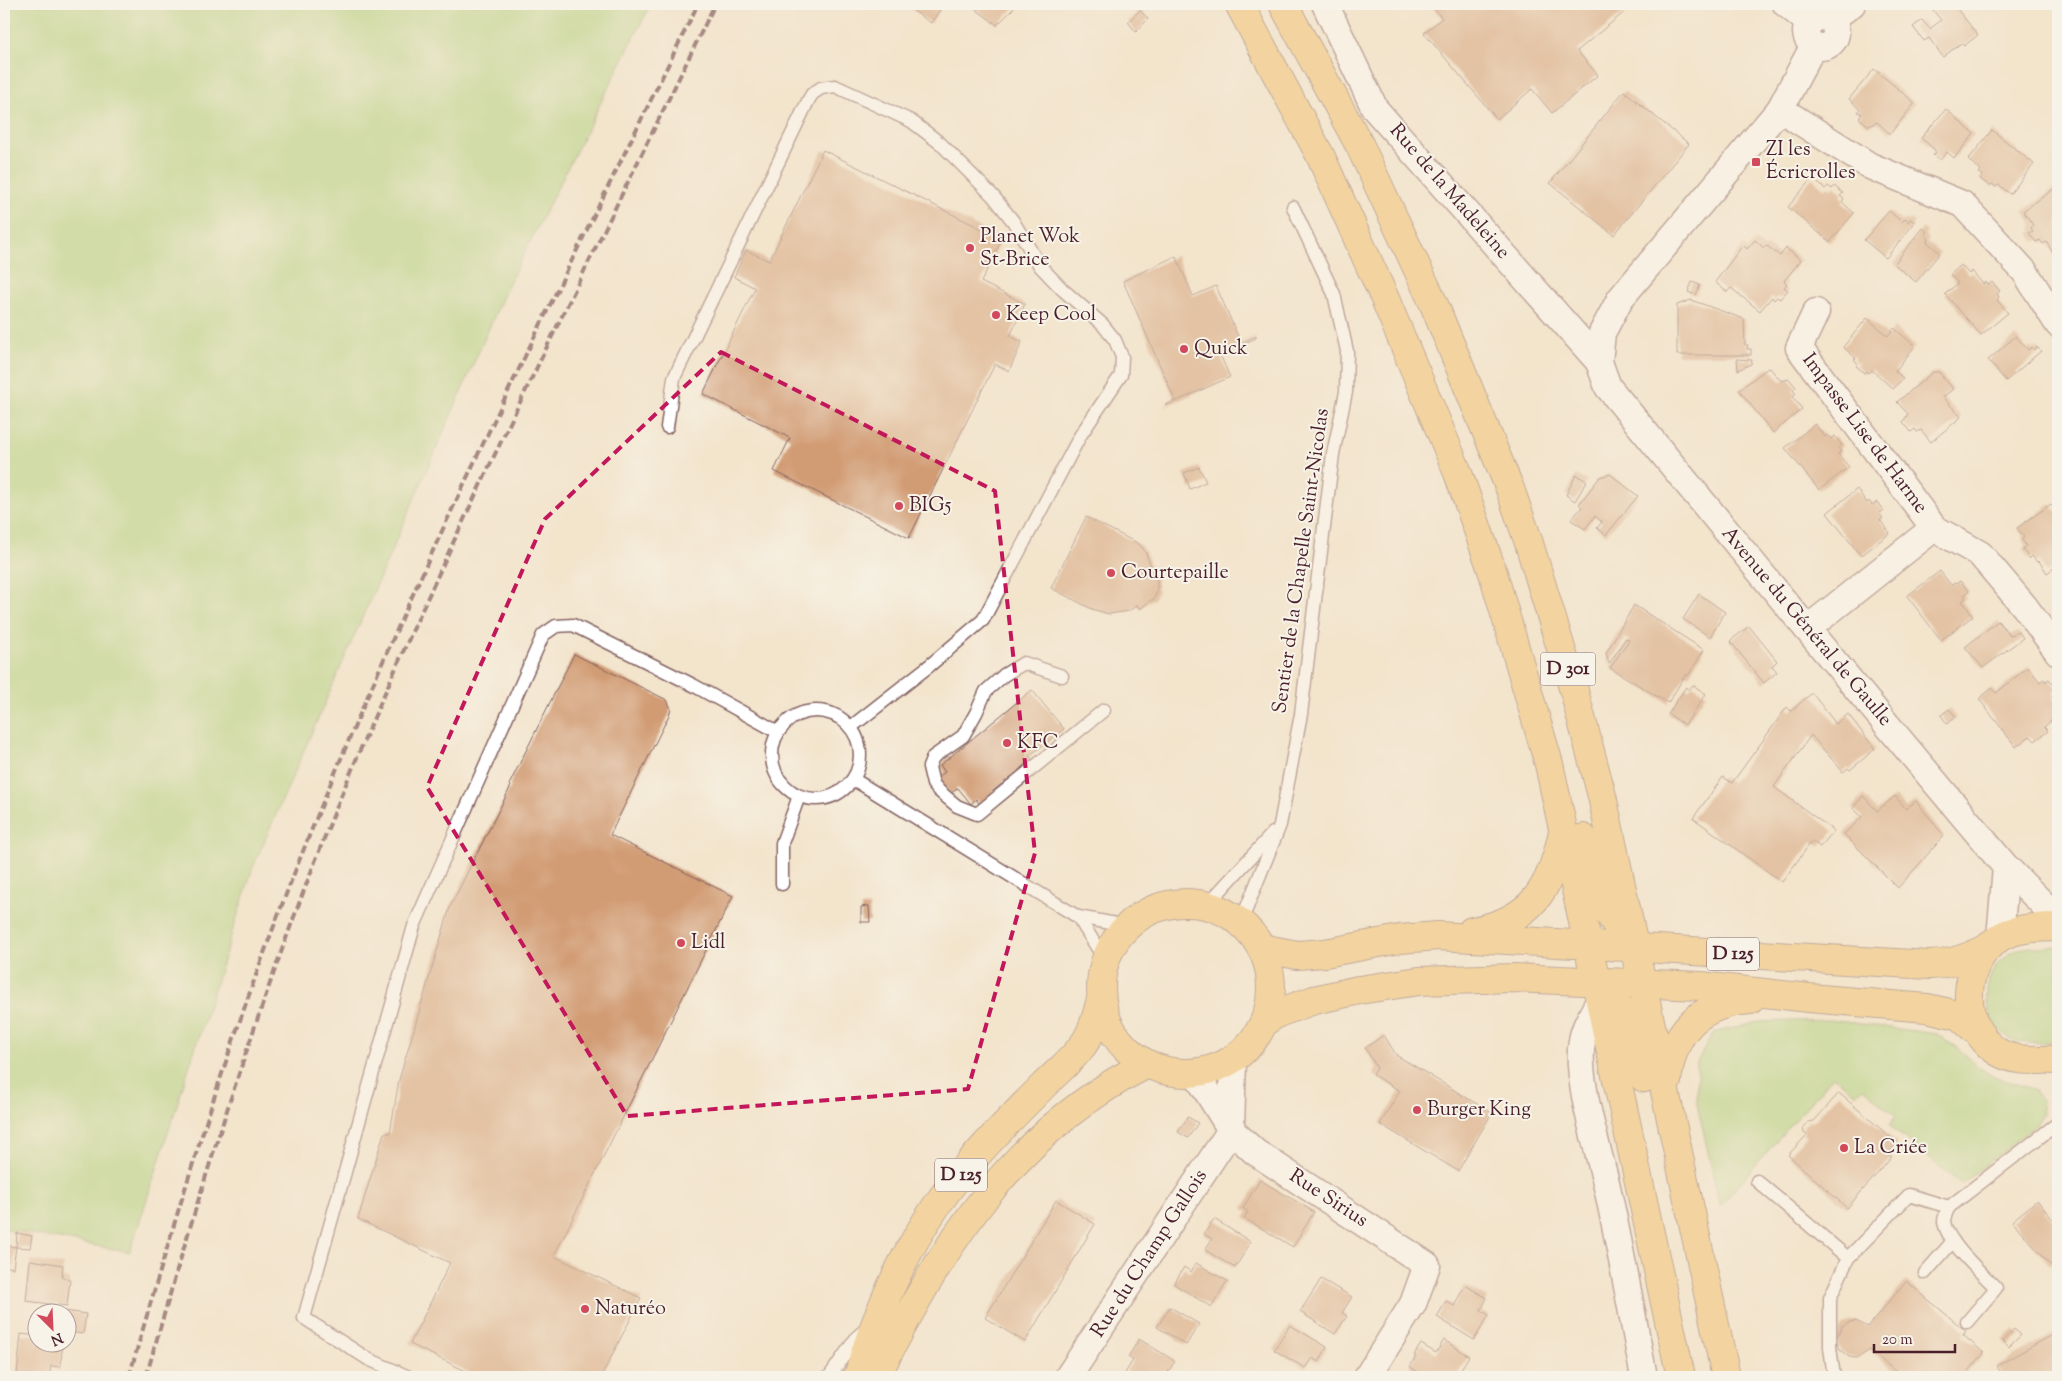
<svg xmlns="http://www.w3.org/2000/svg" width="2062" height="1381" font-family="'Sorts Mill Goudy',serif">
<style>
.green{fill:#acd37d;stroke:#7b7954}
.building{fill:#d19b73}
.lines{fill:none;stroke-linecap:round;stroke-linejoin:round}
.lane-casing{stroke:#856463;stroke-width:15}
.street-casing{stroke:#856463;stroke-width:29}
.primary-casing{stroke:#856463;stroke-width:30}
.lane{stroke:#fff;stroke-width:12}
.street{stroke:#fff;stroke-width:26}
.primary{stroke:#f3c26a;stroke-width:28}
.rail{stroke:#4a1f2b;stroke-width:4;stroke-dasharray:8 4;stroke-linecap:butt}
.marked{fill:none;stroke:#c2185b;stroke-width:4;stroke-dasharray:10 6;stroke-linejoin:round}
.poi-dot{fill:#d1495b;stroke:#f7f3e8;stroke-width:2}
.labels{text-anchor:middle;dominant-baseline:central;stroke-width:4;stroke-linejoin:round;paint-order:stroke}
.shield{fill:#f7f3e8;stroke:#7e5f64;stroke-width:1}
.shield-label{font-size:19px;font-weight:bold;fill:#4a1f2b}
.poi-label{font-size:20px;fill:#4a1f2b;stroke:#f7f3e8;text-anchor:start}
.street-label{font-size:20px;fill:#4a1f2b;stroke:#f7f3e8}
</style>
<rect width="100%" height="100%" fill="#f7f3e8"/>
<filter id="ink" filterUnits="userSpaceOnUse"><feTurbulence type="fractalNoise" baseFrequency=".02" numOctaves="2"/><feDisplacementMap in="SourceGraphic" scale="10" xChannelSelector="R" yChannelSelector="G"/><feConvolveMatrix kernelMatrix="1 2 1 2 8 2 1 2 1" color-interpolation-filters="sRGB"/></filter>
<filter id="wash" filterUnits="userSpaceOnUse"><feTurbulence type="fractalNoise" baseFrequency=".0096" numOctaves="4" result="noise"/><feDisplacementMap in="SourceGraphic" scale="20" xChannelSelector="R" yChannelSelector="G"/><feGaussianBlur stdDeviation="1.12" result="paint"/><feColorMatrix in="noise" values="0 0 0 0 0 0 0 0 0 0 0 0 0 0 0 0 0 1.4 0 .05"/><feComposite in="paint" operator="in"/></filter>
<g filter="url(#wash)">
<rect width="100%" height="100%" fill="#f3e4cc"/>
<g class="green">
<polygon points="4,4 651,4 508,285 253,867 130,1252 4,1229"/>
<path d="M2058,946V1041C2044,1042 2030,1045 2016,1041C1976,1027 1978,965 2016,950C2026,946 2047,947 2058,946Z"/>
<polygon points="1830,1020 1937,1034 1960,1050 1979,1067 1996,1078 2033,1089 2041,1100 2043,1113 2036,1125 1961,1184 1889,1125 1896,1116 1863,1088 1856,1094 1833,1076 1720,1206 1697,1103 1697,1062 1713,1033 1758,1022"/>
</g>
<g id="blocks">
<g class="building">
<polygon points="904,4 944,4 931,23"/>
<polygon points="969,4 1018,4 997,25"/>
<polygon points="1432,4 1634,4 1577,51 1598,75 1552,113 1532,89 1497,119 1424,33 1442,18 1432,7"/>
<polygon points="1941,4 1953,4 1978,35 1964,46 1961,43 1943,57 1929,38 1924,41 1913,27 1922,20 1930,29 1941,20 1933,10"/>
<polygon points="1140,10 1148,19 1136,32 1128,22"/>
<polygon points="1874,69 1915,103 1890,134 1877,122 1869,126 1859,118 1862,114 1858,112 1860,109 1849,99"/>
<polygon points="1624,91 1689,144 1614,235 1550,183"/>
<polygon points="1946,109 1974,134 1954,158 1947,152 1940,160 1933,155 1936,153 1934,149 1921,138"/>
<polygon points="1992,130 2034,164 2010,194 1999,185 1996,187 1992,184 1990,186 1980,179 1983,175 1979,173 1981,170 1968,160"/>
<polygon points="823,150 1002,239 981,282 1025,304 1010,336 1022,342 1009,371 995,364 909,538 774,471 790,438 703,394 755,288 734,277 746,250 769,261"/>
<polygon points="1812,178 1825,189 1828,186 1832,189 1834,186 1843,193 1840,196 1844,199 1842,202 1854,213 1830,242 1788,207"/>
<polygon points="2055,188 2058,194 2058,251 2054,254 2046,242 2043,244 2040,240 2036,242 2029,233 2033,231 2031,228 2033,225 2023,211"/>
<polygon points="1889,211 1902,222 1905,219 1908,222 1910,219 1915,222 1886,258 1864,240"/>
<polygon points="1923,228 1927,232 1925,235 1929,239 1927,242 1940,253 1916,282 1894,264"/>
<polygon points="1755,240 1764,248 1766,245 1780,256 1786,248 1801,260 1784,281 1787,284 1784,287 1788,290 1780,299 1777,297 1774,300 1772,297 1760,311 1731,288 1727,292 1715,282 1743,245 1747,249"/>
<polygon points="1176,256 1193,296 1216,286 1241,343 1256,336 1256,338 1220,355 1230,377 1166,406 1165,405 1175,400 1123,281"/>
<polygon points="1961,265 1969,274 1972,271 1983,284 1986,282 1988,285 1992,282 2000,291 1997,294 1999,297 1997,300 2008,313 1981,335 1945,294 1958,283 1950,275"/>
<polygon points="1692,282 1700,285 1696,295 1688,292"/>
<polygon points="1691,300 1744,319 1745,345 1748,345 1747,349 1751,349 1751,355 1677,355 1677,305"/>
<polygon points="1867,318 1888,336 1894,328 1915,346 1895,371 1903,378 1893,389 1872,370 1869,373 1867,371 1864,373 1856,366 1858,364 1854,359 1856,358 1843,347"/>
<polygon points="2016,336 2028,350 2032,347 2034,350 2037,347 2041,351 2006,381 1988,360"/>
<polygon points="1737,359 1752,360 1751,364 1738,370"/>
<polygon points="1769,367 1781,381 1789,379 1796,387 1793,390 1796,394 1793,397 1802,409 1773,433 1739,390"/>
<polygon points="1933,372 1939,372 1953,389 1943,397 1961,417 1931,442 1921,430 1917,432 1915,429 1911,432 1903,422 1908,414 1897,402"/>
<polygon points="1815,424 1825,437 1827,435 1831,439 1835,436 1842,445 1839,448 1841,452 1838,454 1849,467 1819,490 1785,448"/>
<polygon points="1199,467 1206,482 1190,489 1184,473"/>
<polygon points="1610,474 1638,496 1606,535 1597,528 1602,522 1595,516 1585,529 1571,520 1582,507 1579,504 1600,477"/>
<polygon points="1576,475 1587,481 1575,501 1566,495"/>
<polygon points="1857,489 1867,503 1869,501 1872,505 1877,502 1883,510 1879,513 1883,518 1880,520 1890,533 1861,556 1827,513"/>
<polygon points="2051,504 2058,515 2058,565 2047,573 2039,561 2037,562 2032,556 2029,559 2026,554 2022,549 2026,546 2022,540 2024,537 2017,528"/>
<polygon points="1086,517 1139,544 1145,551 1151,566 1151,575 1157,576 1157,589 1158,590 1153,600 1151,600 1140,609 1137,605 1129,611 1109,614 1092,609 1051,588"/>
<polygon points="1940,571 1951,585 1955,583 1956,584 1960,581 1969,591 1964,595 1966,598 1962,601 1973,616 1941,640 1907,596"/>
<polygon points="1699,594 1725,612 1710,637 1683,619"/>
<polygon points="1634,605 1704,650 1688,676 1686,674 1668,703 1610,668 1629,640 1626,638 1609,664 1606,653"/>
<polygon points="1998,621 2010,635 2019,632 2023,638 1983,668 1965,647"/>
<polygon points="1749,626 1777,661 1772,666 1777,672 1764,683 1730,641"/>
<polygon points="574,654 667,700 671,709 669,715 610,835 733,896 554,1256 641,1298 601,1377 478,1377 410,1344 450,1263 358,1219 384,1133 390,1133 399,1080 450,907 511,786 509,785"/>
<polygon points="2028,667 2040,682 2044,679 2045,682 2049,679 2057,689 2053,692 2055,695 2052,697 2058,706 2058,715 2044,727 2048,731 2035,741 2030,736 2016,747 1979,699 1992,688 1996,693"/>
<polygon points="1693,685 1706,694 1685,725 1668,714 1686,687 1689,690"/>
<polygon points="1032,690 1064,729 1029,756 1034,762 1013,777 1012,776 993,791 994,793 980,805 976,799 971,804 958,788 950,794 936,778 945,772 940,765"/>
<polygon points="1812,693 1836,724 1848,714 1875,749 1850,770 1848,768 1843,772 1811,735 1774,787 1834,831 1820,847 1812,841 1782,882 1693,818 1723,777 1732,783 1787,707 1791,711"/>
<polygon points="1949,709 1956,717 1947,724 1941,715"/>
<polygon points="1863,796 1877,811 1895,796 1906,809 1916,801 1944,836 1898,888 1844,834 1862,817 1853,808"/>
<polygon points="869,906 870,922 861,922 861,907"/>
<polygon points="1384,1035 1396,1055 1492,1113 1458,1171 1380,1124 1400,1091 1373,1075 1377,1068 1365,1048"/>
<polygon points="1839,1093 1897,1143 1887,1154 1892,1157 1847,1208 1788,1155 1807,1135 1804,1133 1803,1127 1808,1122 1814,1121"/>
<polygon points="1188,1117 1198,1123 1188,1138 1178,1132"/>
<polygon points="1260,1180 1314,1212 1293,1247 1244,1218 1248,1212 1243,1208"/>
<polygon points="1056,1200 1095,1224 1025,1342 985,1318"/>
<polygon points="2037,1200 2058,1226 2058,1258 2050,1265 2012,1221"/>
<polygon points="1214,1219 1251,1242 1235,1268 1205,1250 1212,1239 1204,1234"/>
<polygon points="17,1233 32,1236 30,1248 16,1247"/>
<polygon points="4,1245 16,1247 13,1268 4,1266"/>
<polygon points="30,1260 63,1265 62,1277 70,1280 67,1306 26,1301"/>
<polygon points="1196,1263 1227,1281 1211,1307 1174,1284 1184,1267 1191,1272"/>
<polygon points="1321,1279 1352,1297 1342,1313 1347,1316 1335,1334 1300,1312"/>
<polygon points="1906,1281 1966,1331 1963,1335 1984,1353 1964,1377 1902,1377 1870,1350 1857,1358 1849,1357 1840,1350 1836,1339 1842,1326 1849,1322 1856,1321 1868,1327"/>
<polygon points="1465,1285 1487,1298 1481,1310 1489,1315 1474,1340 1437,1317 1446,1301 1454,1306"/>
<polygon points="1170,1307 1199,1324 1186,1345 1157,1327"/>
<polygon points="65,1311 86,1314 83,1334 68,1332 68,1314 65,1314"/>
<polygon points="1290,1325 1327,1347 1319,1362 1312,1358 1305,1368 1274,1350"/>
<polygon points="2014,1329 2021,1335 2009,1347 2003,1341"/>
<polygon points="2058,1332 2058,1377 2005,1377 1996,1366"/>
<polygon points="21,1334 38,1336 38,1344 63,1344 60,1367 51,1366 49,1377 17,1374"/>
<polygon points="1139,1339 1175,1361 1165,1377 1127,1377 1124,1375 1133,1360 1128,1357"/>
<polygon points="1444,1340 1469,1356 1456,1377 1421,1377 1423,1375 1410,1367 1416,1356 1414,1355 1421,1344 1436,1353"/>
</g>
</g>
</g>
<g filter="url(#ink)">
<use href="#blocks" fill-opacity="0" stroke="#856463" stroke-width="1"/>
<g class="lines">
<g class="lane-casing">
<g id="lane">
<polyline points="667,427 674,378 808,101 812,94 821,88 835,86 911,121 940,143 993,196 1013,221 1040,266 1062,289 1103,325 1115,340 1122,357 1121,375 1080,436 983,620 929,666 851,727"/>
<polyline points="1062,676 1024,663 1004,675 986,691 976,713 963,736 933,757 929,767 933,784 939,791 957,806 977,814 1104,710"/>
<circle cx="816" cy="755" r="44"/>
<polyline points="853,779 1078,917 1127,926"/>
<polyline points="782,884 782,843 799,796"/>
<polyline points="1207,905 1273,833"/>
<polyline points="1078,917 1105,960"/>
<polyline points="1241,922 1280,825 1301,714 1333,454 1346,392 1347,351 1334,294 1293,207"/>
<polyline points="1757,1181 1848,1258"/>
<path d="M1949,1207C1947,1211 1944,1217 1944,1221C1946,1242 1982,1273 1996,1288L1967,1322"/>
<polyline points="1925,1273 1953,1241"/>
<polyline points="409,1377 368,1359 304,1318 414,926 543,635 556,626 573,625 693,685 778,732"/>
<polyline points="829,1377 857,1337 866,1329"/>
<polyline points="1834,1377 1830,1347 1830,1298 1848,1258 1909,1195 1949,1207 2058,1123"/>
</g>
</g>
<g class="street-casing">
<g id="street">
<polyline points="1325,4 1375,109 1599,362"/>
<polyline points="1786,4 1810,23"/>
<circle cx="1821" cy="32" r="15"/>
<polyline points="1831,20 1852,4"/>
<polyline points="1814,45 1780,109 1620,299 1602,333 1599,362 1608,387 1807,629 2006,867 2058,919"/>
<polyline points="1780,109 1870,166 1962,204 2025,272 2058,324"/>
<polyline points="1816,312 1799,348 1934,528 1980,554 2025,607 2058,652"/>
<polyline points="1807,629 1934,528"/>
<polyline points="2000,938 2006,867"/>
<path d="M1600,999C1594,1012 1584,1026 1582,1041C1575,1078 1598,1148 1607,1187C1621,1250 1632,1314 1644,1377"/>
<polyline points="1195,1072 1231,1130 1255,1152 1427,1265 1413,1304 1367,1377"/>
<polyline points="1068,1377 1231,1130 1233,1058"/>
</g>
</g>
<g class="primary-casing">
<g id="primary">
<polyline points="1239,4 1320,155 1385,299 1458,473 1493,573 1549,764 1681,1377"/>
<polyline points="1283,4 1360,146 1433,302 1510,489 1528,540 1574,691 1602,796 1726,1377"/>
<polyline points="1583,838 1592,876 1602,903 1629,944"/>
<circle cx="1186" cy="988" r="85"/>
<path d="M2058,927C2038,928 2016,927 1999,938C1960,964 1958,1027 1998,1052C2016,1063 2039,1059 2058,1060"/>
<path d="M1472,931C1530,921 1550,891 1562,836"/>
<path d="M1261,948L1297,955L1325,953L1400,939L1438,936L1930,965C1951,964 1967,958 1986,949"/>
<path d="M1604,983C1626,1014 1636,1041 1644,1078"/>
<polyline points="1264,1022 1278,1013 1314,1000 1359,990 1419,981 1513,978 1701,986 1809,998 1927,1008 1958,1015 1981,1035"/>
<path d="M1667,1081C1673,1029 1699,1004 1750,1000"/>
<path d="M858,1377C878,1303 917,1224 967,1166C991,1138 1017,1112 1043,1086C1056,1073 1072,1060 1083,1045C1093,1032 1097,1014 1101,999"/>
<path d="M876,1377C941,1247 1012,1132 1147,1064"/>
</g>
</g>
<use href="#lane" class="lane"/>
<use href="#street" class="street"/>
<use href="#primary" class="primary"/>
<g class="rail">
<path d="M129,1377C183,1190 240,1004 314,824C427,545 566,274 698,4"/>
<path d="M146,1377C209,1156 279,938 370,727C476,482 599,244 715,4"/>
</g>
</g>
</g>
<path d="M0 0H2062V1381H0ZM721,352L995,491L1035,853L968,1089L627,1116L427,787L545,519Z" fill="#f3e4cc" fill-opacity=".55" fill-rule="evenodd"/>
<path class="marked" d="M721,352L995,491L1035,853L968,1089L627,1116L427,787L545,519Z"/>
<g class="poi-dot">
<rect x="1751" y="157" width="10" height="10" rx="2.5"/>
<circle cx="970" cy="248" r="5"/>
<circle cx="996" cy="315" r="5"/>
<circle cx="1184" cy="349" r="5"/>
<circle cx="899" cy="506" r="5"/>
<circle cx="1111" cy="573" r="5"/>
<circle cx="1007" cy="743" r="5"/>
<circle cx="681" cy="943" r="5"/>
<circle cx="1417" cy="1110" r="5"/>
<circle cx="1844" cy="1148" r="5"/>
<circle cx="585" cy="1309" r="5"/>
</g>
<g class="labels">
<g class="shield">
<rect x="1540.5" y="652.5" width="55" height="33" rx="4"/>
<rect x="1707" y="937.5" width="52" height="33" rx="4"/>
<rect x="935" y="1158.5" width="52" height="33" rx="4"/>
</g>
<g class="shield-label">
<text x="1568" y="669">D 301</text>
<text x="1733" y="954">D 125</text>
<text x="961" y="1175">D 125</text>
</g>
<g class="poi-label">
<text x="1766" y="150">ZI les<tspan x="1766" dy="23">Écricrolles</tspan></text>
<text x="980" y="237">Planet Wok<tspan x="980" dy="23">St-Brice</tspan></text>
<text x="1006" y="315">Keep Cool</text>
<text x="1194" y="349">Quick</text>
<text x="909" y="506">BIG5</text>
<text x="1121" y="573">Courtepaille</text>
<text x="1017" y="743">KFC</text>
<text x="691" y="943">Lidl</text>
<text x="1427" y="1110">Burger King</text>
<text x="1854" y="1148">La Criée</text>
<text x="595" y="1309">Naturéo</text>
</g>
<g class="street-label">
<text transform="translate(1449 192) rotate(49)">Rue de la Madeleine</text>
<text transform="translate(1864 434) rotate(53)">Impasse Lise de Harme</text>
<text transform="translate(1302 561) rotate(-82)">Sentier de la Chapelle Saint-Nicolas</text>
<text transform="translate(1806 627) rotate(50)">Avenue du Général de Gaulle</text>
<text transform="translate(1328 1199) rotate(33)">Rue Sirius</text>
<text transform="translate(1150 1254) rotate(-57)">Rue du Champ Gallois</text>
</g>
</g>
<rect width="2062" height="1381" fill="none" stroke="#f7f3e8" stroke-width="20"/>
<g transform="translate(52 1328) rotate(156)"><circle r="24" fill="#f7f3e8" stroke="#b29e9c"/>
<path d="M0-4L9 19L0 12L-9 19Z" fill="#d1495b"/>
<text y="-8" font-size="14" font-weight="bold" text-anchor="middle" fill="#4a1f2b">N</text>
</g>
<path d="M1874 1344v8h81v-8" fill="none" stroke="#4a1f2b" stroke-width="2.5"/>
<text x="1882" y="1344" font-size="15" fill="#4a1f2b" stroke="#f7f3e8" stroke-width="4" paint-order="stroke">20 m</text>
</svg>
